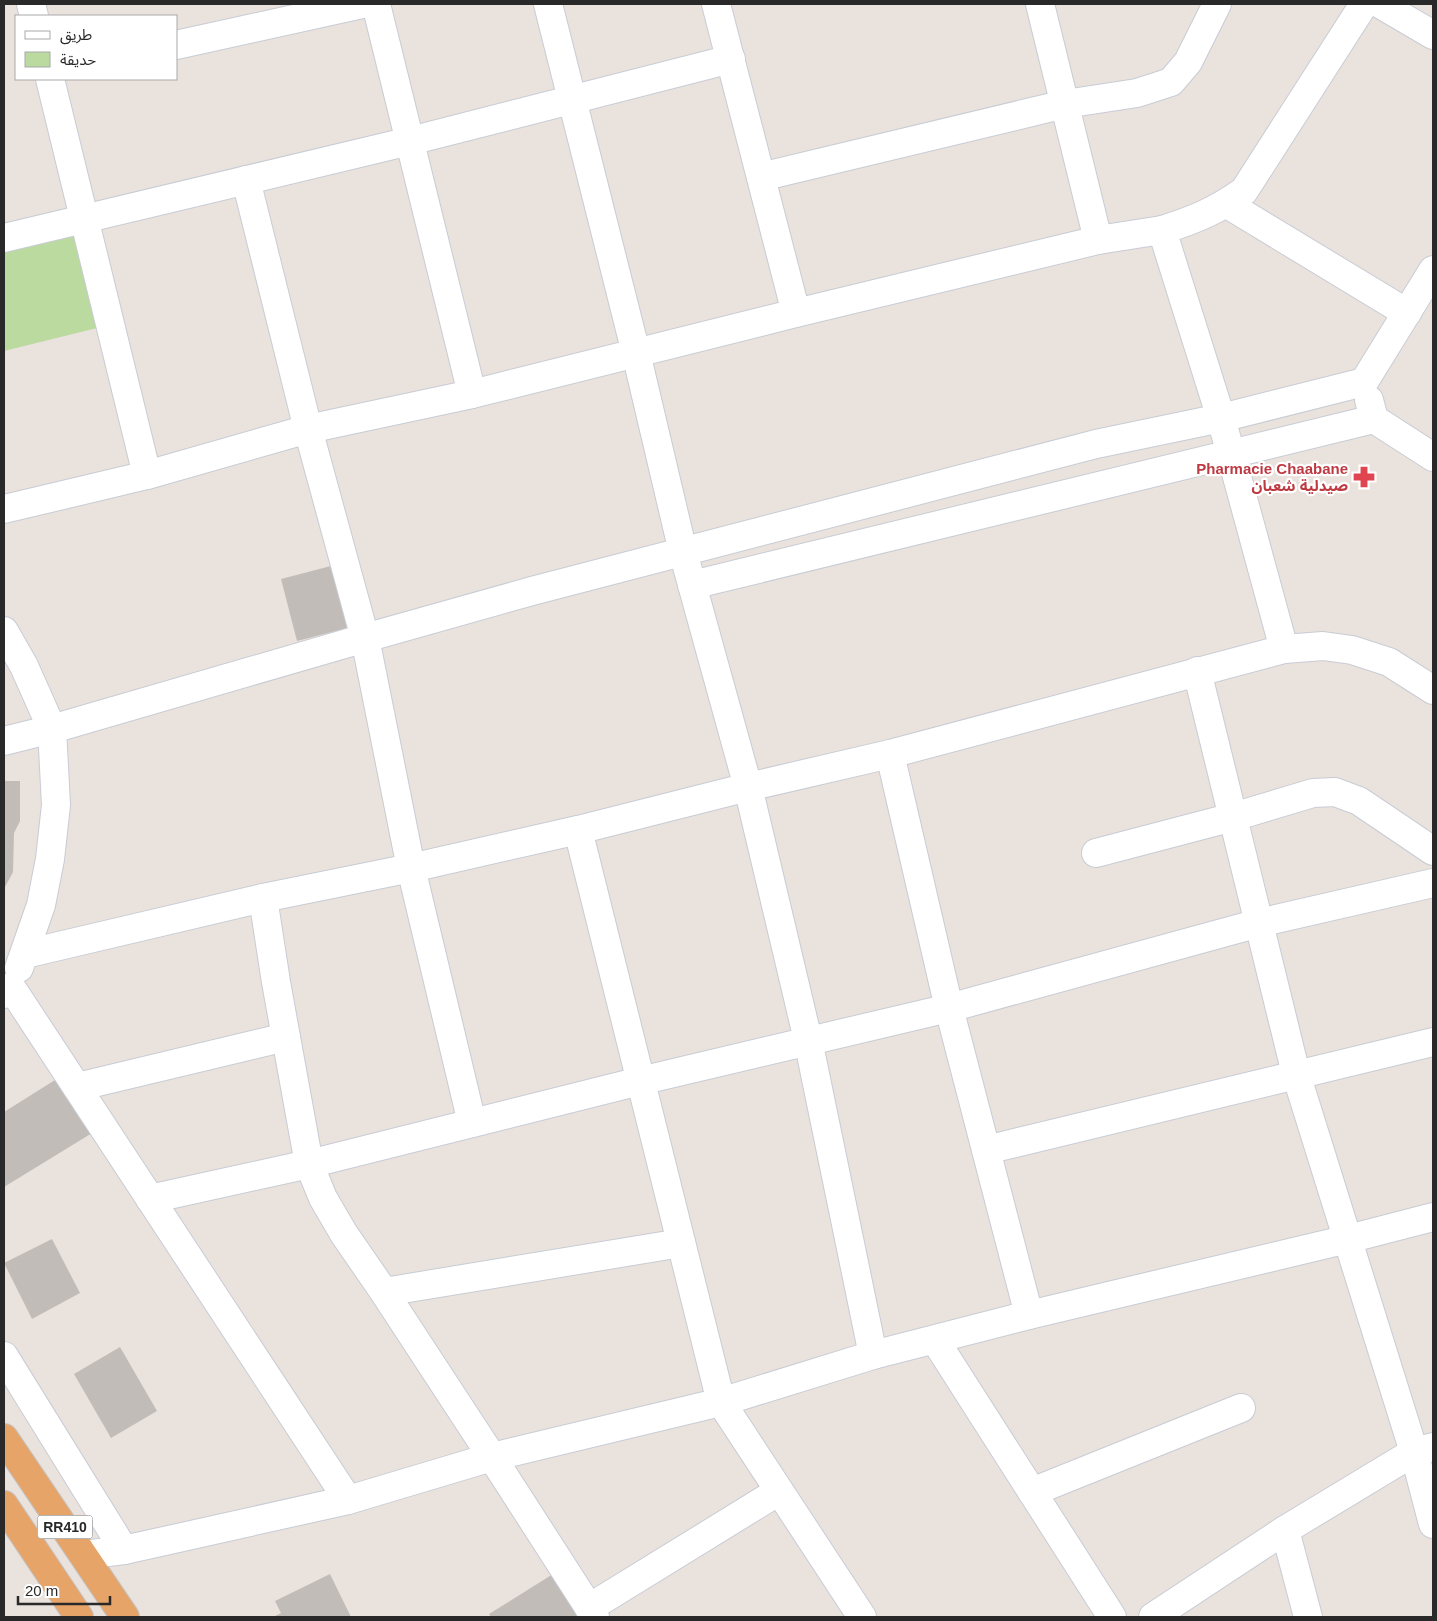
<svg xmlns="http://www.w3.org/2000/svg" width="1437" height="1621" font-family="Arial,'Noto Sans Arabic',sans-serif">
<style>
.green{fill:#bada9f}
.building{fill:#c2bcb9}
.lines{fill:none;stroke-linecap:round;stroke-linejoin:round}
.minor-casing{stroke:#c8ccd5;stroke-width:30}
.trunk-casing{stroke:#c3c3c3;stroke-width:30}
.minor{stroke:#fff;stroke-width:28}
.trunk{stroke:#e6a468;stroke-width:28}
.labels{text-anchor:middle;dominant-baseline:central;stroke-width:4.5;stroke-linejoin:round;paint-order:stroke}
.shield{fill:#fff;stroke:#696969;stroke-width:1}
.shield-label{font-size:14px;font-weight:bold;fill:#292929}
.health-label{font-size:15px;font-weight:bold;fill:#be3a42;stroke:#fff;text-anchor:end}
</style>
<rect width="100%" height="100%" fill="#eae2dc"/>
<polygon class="green" points="77,228 101,327 4,351 4,246"/>
<g class="building">
<polygon points="331,566 347,628 297,641 281,579"/>
<polygon points="4,781 20,781 20,821 14,833 13,872 4,889"/>
<polygon points="63,1075 97,1130 4,1187 4,1112"/>
<polygon points="52,1239 80,1293 32,1319 4,1263"/>
<polygon points="120,1347 157,1411 111,1438 74,1374"/>
<polygon points="330,1574 351,1617 273,1617 281,1613 275,1601"/>
<polygon points="553,1574 580,1616 491,1617 489,1614"/>
</g>
<g class="lines">
<g class="minor-casing">
<g id="minor">
<polyline points="31,4 34,16"/>
<polyline points="376,4 472,394"/>
<polyline points="548,4 636,353 683,552 748,787 808,1040 873,1355"/>
<polyline points="716,4 796,313"/>
<polyline points="1040,4 1098,240"/>
<polyline points="1380,4 1433,35"/>
<polyline points="176,45 362,4"/>
<polyline points="50,79 147,475"/>
<polyline points="761,177 1065,104 1137,93 1171,82 1188,62 1217,4"/>
<polyline points="246,180 308,429 365,638 411,868 472,1123"/>
<polyline points="1227,204 1407,313"/>
<polyline points="4,238 410,141 731,59"/>
<polyline points="1369,400 1374,419 1433,457"/>
<polyline points="4,509 147,475 308,429 472,394 796,313 1098,240 1162,230"/>
<polyline points="692,585 1374,419"/>
<polyline points="4,631 24,666 52,729 56,805 50,859 41,905 19,968"/>
<path d="M1284,649L1221,418L1162,230C1194,220 1216,211 1244,191L1364,4"/>
<polyline points="1197,671 1296,1074 1414,1452 1433,1524"/>
<polyline points="4,741 52,729 365,638 532,591 1096,444 1221,418 1364,382 1433,270"/>
<polyline points="890,754 949,1008 1029,1315"/>
<polyline points="578,830 721,1402 862,1617"/>
<polyline points="1096,853 1233,817 1313,793 1335,792 1359,801 1433,851"/>
<polyline points="263,898 276,982 309,1164 323,1198 344,1234 384,1292 492,1457 595,1617"/>
<polyline points="25,954 263,898 411,868 578,830 748,787 890,754 1284,649 1323,646 1352,650 1389,662 1433,690"/>
<polyline points="4,994 11,987 348,1500"/>
<polyline points="77,1087 286,1037"/>
<polyline points="986,1150 1433,1042"/>
<polyline points="150,1199 309,1164 640,1081 949,1008 1259,923 1433,883"/>
<polyline points="384,1292 681,1243"/>
<polyline points="935,1340 1112,1617"/>
<polyline points="4,1356 124,1550"/>
<polyline points="1032,1492 1241,1408"/>
<polyline points="1285,1530 1308,1617"/>
<polyline points="84,1555 124,1550 348,1500 492,1457 721,1402 873,1355 1029,1315 1348,1239 1433,1217"/>
<polyline points="589,1608 779,1491"/>
<polyline points="1153,1617 1285,1530 1414,1452 1433,1447"/>
</g>
</g>
<g class="trunk-casing">
<g id="trunk">
<polyline points="4,1438 125,1617"/>
<polyline points="4,1505 79,1617"/>
</g>
</g>
<use href="#minor" class="minor"/>
<use href="#trunk" class="trunk"/>
</g>
<defs>
<g id="pharmacy-bare" transform="scale(1.725)"><path d="M-2-6h4v4h4v4h-4v4h-4v-4h-4v-4h4Z" fill="#e0444e" stroke="#fff" stroke-width="2.5" paint-order="stroke"/></g>
</defs>
<g fill-rule="evenodd">
<use href="#pharmacy-bare" x="1364" y="477"/>
</g>
<g class="labels">
<rect class="shield" x="37.5" y="1515.5" width="55" height="23" rx="4"/>
<g class="shield-label">
<text x="65" y="1527">RR410</text>
</g>
<g class="health-label">
<text x="1348" y="468">Pharmacie Chaabane<tspan x="1348" dy="17">صيدلية شعبان</tspan></text>
</g>
</g>
<rect width="1437" height="1621" fill="none" stroke="#292929" stroke-width="10"/>
<rect x="15" y="15" width="162" height="65" fill="#ffffff" stroke="#a9a9a9"/>
<rect x="25" y="31" width="25" height="8" fill="#ffffff" stroke="#a9a9a9"/>
<text x="60" y="40" font-size="15" fill="#292929">طريق</text>
<rect x="25" y="52" width="25" height="15" fill="#bada9f" stroke="#a9a9a9"/>
<text x="60" y="65" font-size="15" fill="#292929">حديقة</text>
<path d="M18 1596v8h92v-8" fill="none" stroke="#292929" stroke-width="2.5"/>
<text x="25" y="1596" font-size="15" fill="#292929" stroke="#ffffff" stroke-width="4" paint-order="stroke">20 m</text>
</svg>
